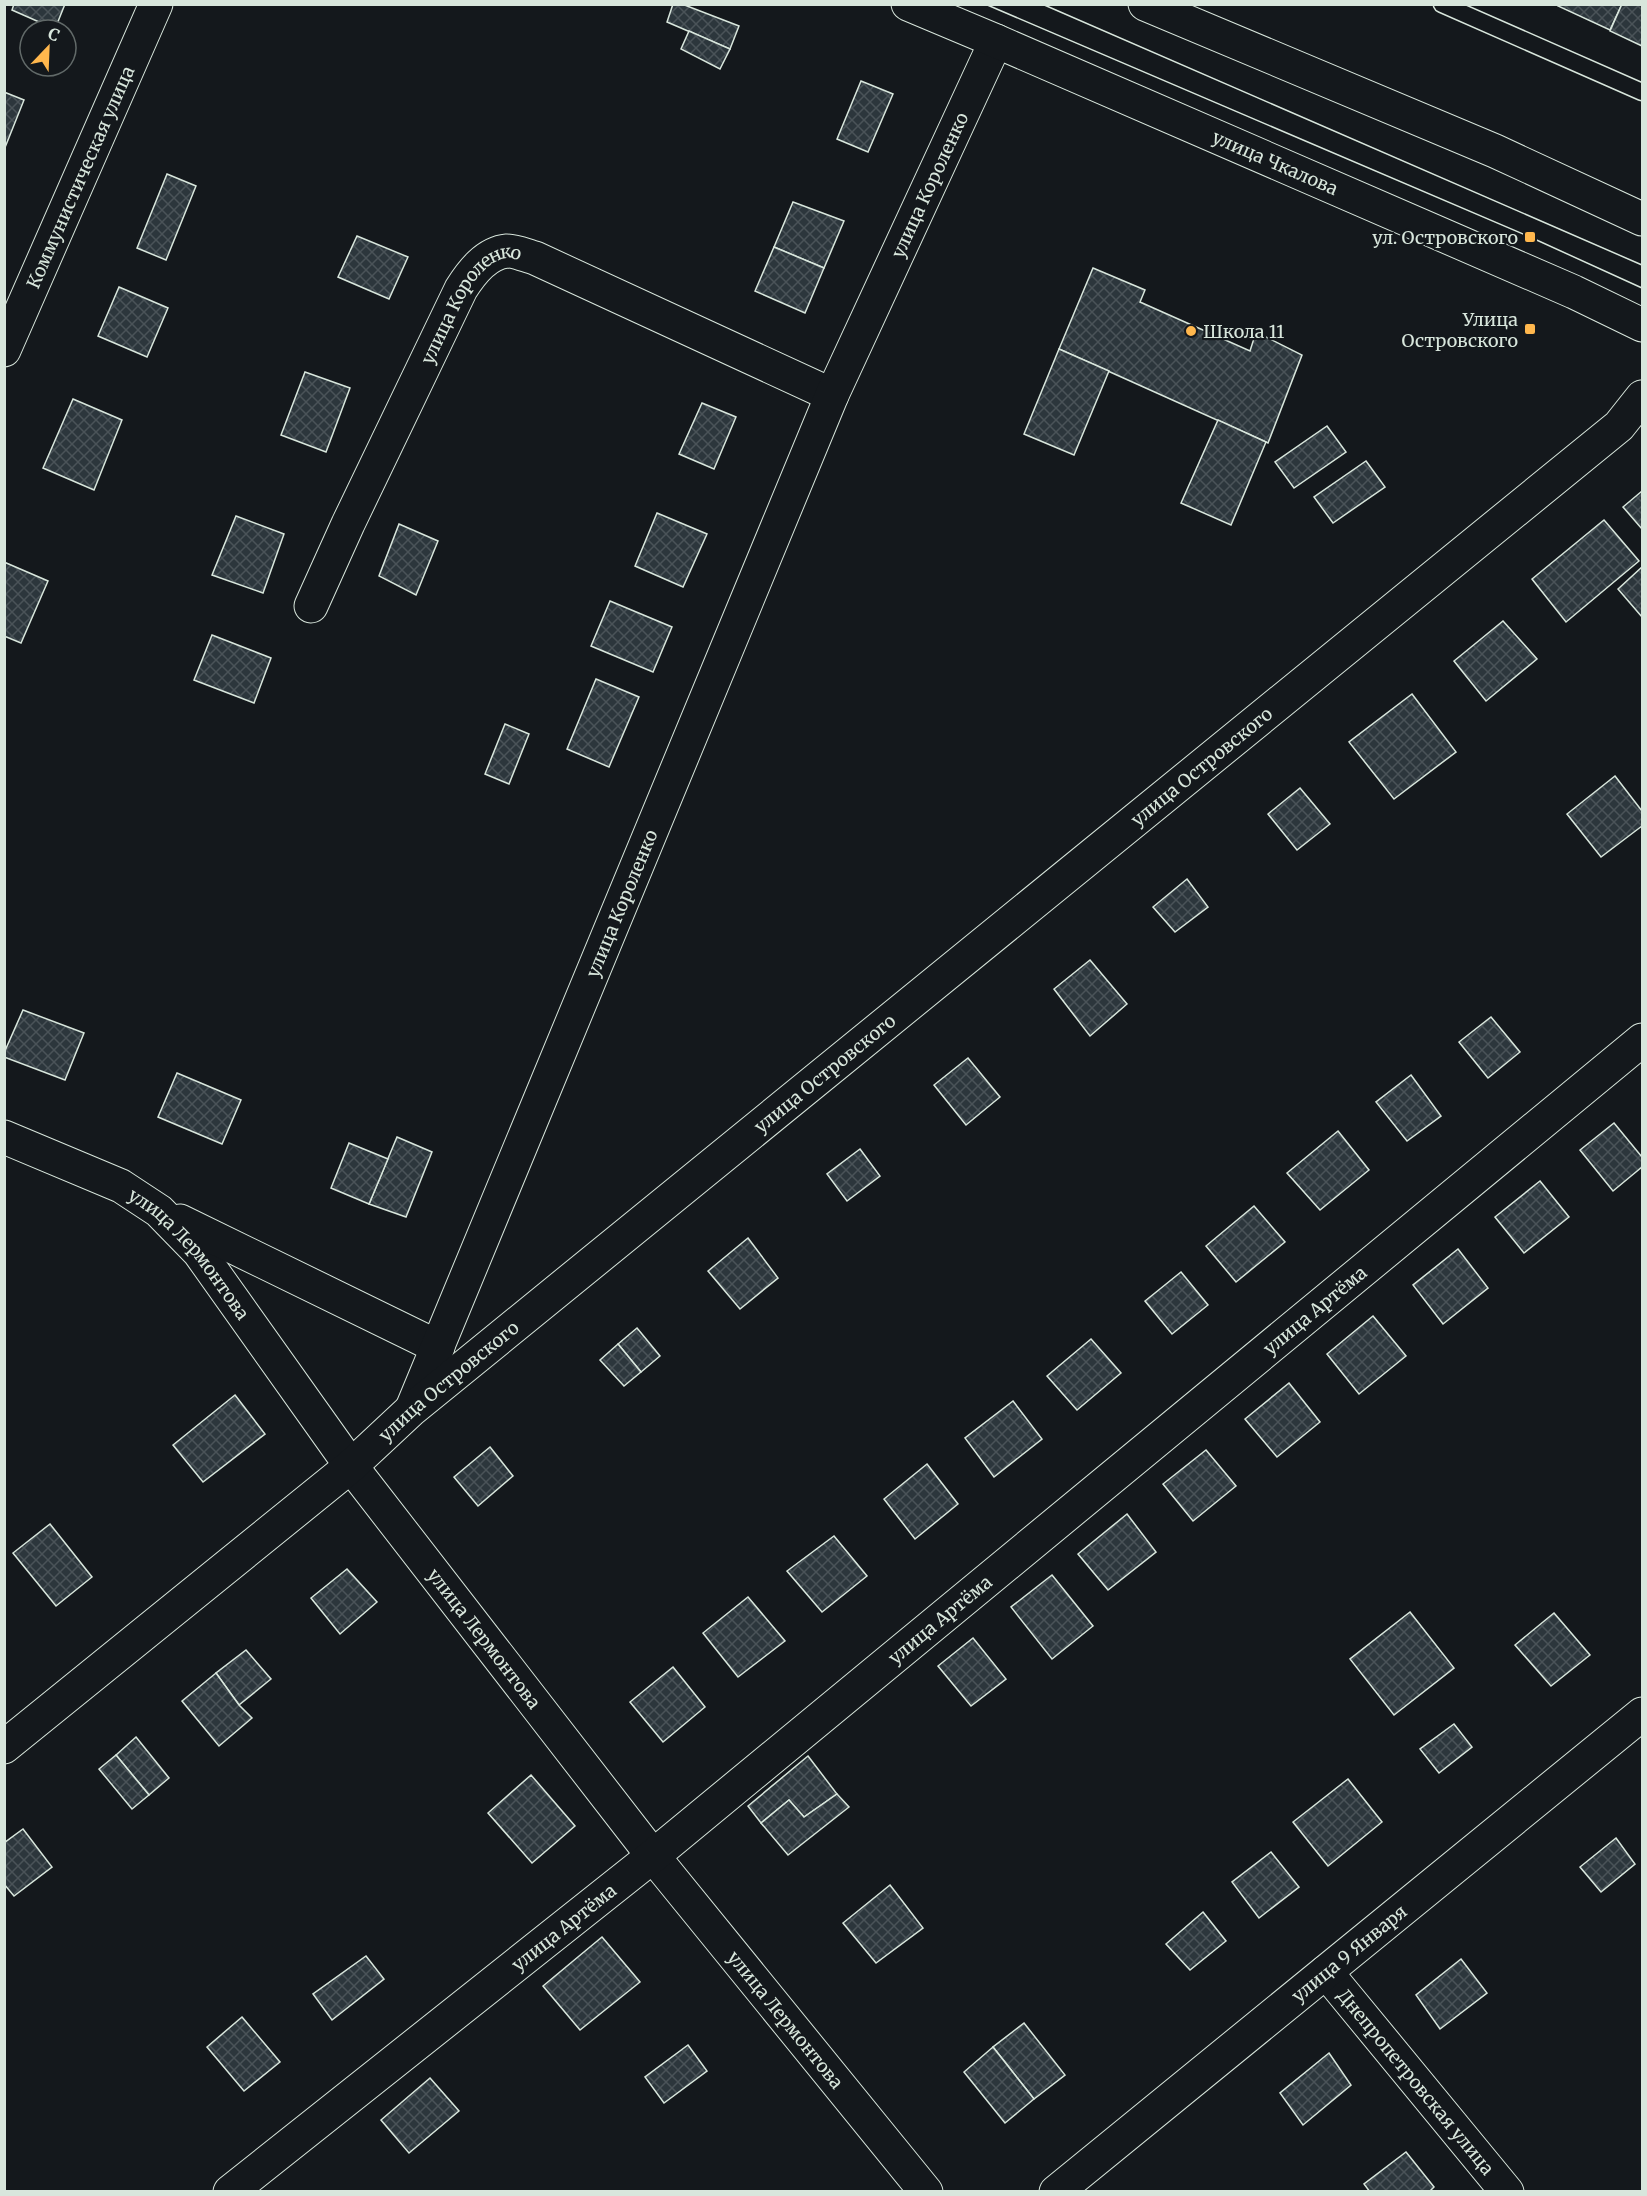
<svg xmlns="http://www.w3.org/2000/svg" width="1647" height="2196" font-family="Merriweather,serif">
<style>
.building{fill:url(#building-cross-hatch);stroke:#d8e6dc;stroke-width:1.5}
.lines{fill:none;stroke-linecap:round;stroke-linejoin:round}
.service-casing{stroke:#d8e6dc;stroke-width:19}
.minor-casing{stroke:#d8e6dc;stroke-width:35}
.primary-casing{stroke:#d8e6dc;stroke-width:35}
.service{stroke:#14181c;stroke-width:16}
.minor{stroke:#14181c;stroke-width:33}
.primary{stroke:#14181c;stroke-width:33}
.tram{stroke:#d8e6dc;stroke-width:1.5}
.poi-dot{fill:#ffb74d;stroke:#14181c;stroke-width:2}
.labels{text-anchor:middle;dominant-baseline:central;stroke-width:4.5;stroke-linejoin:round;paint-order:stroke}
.street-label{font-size:18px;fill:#d8e6dc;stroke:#14181c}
.poi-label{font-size:18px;fill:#d8e6dc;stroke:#14181c;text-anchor:end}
</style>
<defs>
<pattern id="building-cross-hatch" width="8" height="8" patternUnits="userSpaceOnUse" patternTransform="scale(1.5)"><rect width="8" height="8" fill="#2c363c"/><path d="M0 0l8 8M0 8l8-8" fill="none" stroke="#4a5358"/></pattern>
</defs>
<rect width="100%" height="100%" fill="#14181c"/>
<g class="building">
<polygon points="14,4 65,4 55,29 12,10"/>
<polygon points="673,4 682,4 739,26 730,49 667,22"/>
<polygon points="1559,4 1622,4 1610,30 1558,6"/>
<polygon points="1622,4 1642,4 1642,46 1610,31"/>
<polygon points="689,31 730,49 720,69 681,49"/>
<polygon points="861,81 893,94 868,152 837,139"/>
<polygon points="4,92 24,100 4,150"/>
<polygon points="167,174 196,186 166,260 137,248"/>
<polygon points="793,202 844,221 824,268 774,247"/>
<polygon points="357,236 408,257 389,299 338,277"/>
<polygon points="774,247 824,268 805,313 755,291"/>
<polygon points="1093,268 1145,290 1140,302 1250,351 1256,332 1302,355 1268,443 1059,349"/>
<polygon points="119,287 168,308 147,357 98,336"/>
<polygon points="1059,349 1109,371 1074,455 1024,434"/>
<polygon points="305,372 350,388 326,452 281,435"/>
<polygon points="73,399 122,420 94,490 43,468"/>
<polygon points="702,403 736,417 714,469 679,454"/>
<polygon points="1218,420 1266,442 1231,525 1181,503"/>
<polygon points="1327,426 1346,452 1294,488 1275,462"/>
<polygon points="1366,461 1385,487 1333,523 1314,497"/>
<polygon points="1642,491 1642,529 1623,507"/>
<polygon points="657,513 707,534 683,587 635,566"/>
<polygon points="236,516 284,534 263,593 212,575"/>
<polygon points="1604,520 1639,561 1566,622 1532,579"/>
<polygon points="399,524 438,541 416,595 379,576"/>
<polygon points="4,562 48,581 21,643 4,636"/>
<polygon points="1642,567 1642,617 1618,589"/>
<polygon points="610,601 672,627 653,672 591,646"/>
<polygon points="1503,621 1537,659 1486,701 1454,661"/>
<polygon points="212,635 271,658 254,703 194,680"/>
<polygon points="596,679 639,697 609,767 567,749"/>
<polygon points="1412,694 1456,752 1394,799 1349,742"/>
<polygon points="505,724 529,734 509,784 485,774"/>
<polygon points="1615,776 1642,811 1642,826 1601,857 1567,814"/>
<polygon points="1300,788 1330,824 1297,850 1268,814"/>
<polygon points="1187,879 1208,907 1175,932 1153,907"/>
<polygon points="1090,960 1127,1004 1090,1036 1054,989"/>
<polygon points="23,1010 84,1033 65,1080 4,1057 4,1053"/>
<polygon points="1491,1017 1520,1052 1488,1078 1459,1042"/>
<polygon points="968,1058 1000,1097 966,1125 934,1085"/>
<polygon points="177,1073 241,1100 222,1144 158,1117"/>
<polygon points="1411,1075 1441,1116 1407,1141 1376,1102"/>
<polygon points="1614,1123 1642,1157 1642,1167 1613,1191 1580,1150"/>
<polygon points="1338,1131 1369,1170 1320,1210 1287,1173"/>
<polygon points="397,1137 432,1152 406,1217 369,1204"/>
<polygon points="349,1143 388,1159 369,1204 331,1188"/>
<polygon points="860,1149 880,1176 847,1201 827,1174"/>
<polygon points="1540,1181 1569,1217 1524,1253 1495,1217"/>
<polygon points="1254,1206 1285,1242 1236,1282 1206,1246"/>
<polygon points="748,1238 778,1278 740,1309 708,1271"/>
<polygon points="1458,1249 1488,1288 1443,1324 1413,1285"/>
<polygon points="1181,1272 1208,1305 1172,1334 1145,1301"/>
<polygon points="1373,1316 1406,1356 1359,1394 1327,1354"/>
<polygon points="637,1328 660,1356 641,1372 618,1344"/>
<polygon points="1091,1339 1121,1373 1077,1410 1047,1376"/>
<polygon points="618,1344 641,1372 624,1386 600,1360"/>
<polygon points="1289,1383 1320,1422 1277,1457 1245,1419"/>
<polygon points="235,1395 265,1434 203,1482 173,1445"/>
<polygon points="1013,1401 1042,1439 994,1477 965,1438"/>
<polygon points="490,1447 513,1476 478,1506 454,1477"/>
<polygon points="1206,1450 1236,1486 1193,1521 1163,1484"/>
<polygon points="927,1464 958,1504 915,1539 884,1499"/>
<polygon points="1127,1514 1156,1552 1108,1590 1078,1554"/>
<polygon points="50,1524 92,1577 56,1606 13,1553"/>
<polygon points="834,1536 867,1576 822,1612 787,1571"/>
<polygon points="347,1569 377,1602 340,1634 311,1598"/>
<polygon points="1052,1575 1093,1626 1052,1659 1011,1607"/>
<polygon points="748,1597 785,1641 738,1677 703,1633"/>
<polygon points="1410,1612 1454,1668 1394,1715 1350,1659"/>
<polygon points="1554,1613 1590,1655 1551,1686 1515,1645"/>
<polygon points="973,1638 1006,1679 971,1706 938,1666"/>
<polygon points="246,1650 271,1679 239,1705 216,1673"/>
<polygon points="673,1667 705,1707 663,1742 630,1702"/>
<polygon points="216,1673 239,1705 252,1718 219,1746 182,1701"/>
<polygon points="1454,1724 1472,1747 1439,1773 1420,1749"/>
<polygon points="136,1737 169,1778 149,1795 116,1755"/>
<polygon points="116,1755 149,1795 132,1809 99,1769"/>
<polygon points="808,1756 837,1794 804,1817 789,1800 761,1823 748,1806"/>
<polygon points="531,1775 575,1826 532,1863 488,1813"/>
<polygon points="1348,1779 1382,1822 1328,1866 1293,1822"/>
<polygon points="837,1794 849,1807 788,1855 761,1823 789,1800 804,1817"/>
<polygon points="23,1829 52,1867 14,1896 4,1884 4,1843"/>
<polygon points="1616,1838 1635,1864 1601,1892 1580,1867"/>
<polygon points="1271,1852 1299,1887 1259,1918 1232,1882"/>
<polygon points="890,1885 923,1928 876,1963 843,1923"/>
<polygon points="1203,1912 1226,1941 1190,1970 1166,1944"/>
<polygon points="602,1937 640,1982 580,2030 543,1986"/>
<polygon points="366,1956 384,1979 332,2020 313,1994"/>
<polygon points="1461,1959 1487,1993 1440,2029 1416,1995"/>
<polygon points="242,2017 280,2062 244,2091 207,2047"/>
<polygon points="1024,2023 1065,2075 1034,2099 993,2047"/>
<polygon points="688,2045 707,2071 664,2103 645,2077"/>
<polygon points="993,2047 1034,2099 1005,2123 964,2072"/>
<polygon points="1329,2053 1351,2085 1303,2125 1280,2093"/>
<polygon points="430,2078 459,2111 409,2153 381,2120"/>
<polygon points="1406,2152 1434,2187 1429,2192 1370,2192 1364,2184"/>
</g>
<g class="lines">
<g class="service-casing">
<polyline id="service" points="1442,4 1642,92"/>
</g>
<g class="minor-casing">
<g id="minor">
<path id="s1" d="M4,350L156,4"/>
<path id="s2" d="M311,606L348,524L461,289C471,273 486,253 507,251C516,251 527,256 535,258L832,395"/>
<path id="s3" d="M4,1137L121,1186L159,1211L199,1252L351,1466L653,1856L926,2192"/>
<polyline points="180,1221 438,1347"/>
<path id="s4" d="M413,1406L832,395L996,41"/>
<path id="s5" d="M4,1747L351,1466L411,1410L1619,426L1642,397"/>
<path id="s6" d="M1326,1972L1507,2192"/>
<path id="s7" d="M230,2192L653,1856L1642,1040"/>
<path id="s8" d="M1056,2192L1642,1714"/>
</g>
</g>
<g class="primary-casing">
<g id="primary">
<path id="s9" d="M908,4L996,41L1574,292L1642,325"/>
<polyline points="1145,4 1495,151 1642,219"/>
</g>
</g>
<use href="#service" class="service"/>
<use href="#minor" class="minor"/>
<use href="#primary" class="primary"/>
<g class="tram">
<polyline points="985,4 1530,237 1642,288"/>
<polyline points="1042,4 1642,265"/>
</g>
</g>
<g class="poi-dot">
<rect x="1524" y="231" width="12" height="12" rx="3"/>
<rect x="1524" y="323" width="12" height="12" rx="3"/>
<circle cx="1191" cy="331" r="6"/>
</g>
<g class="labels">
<g class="street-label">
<text stroke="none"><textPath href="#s9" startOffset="400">улица Чкалова</textPath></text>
<text stroke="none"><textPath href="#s1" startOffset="189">Коммунистическая улица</textPath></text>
<text stroke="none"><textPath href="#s4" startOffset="1326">улица Короленко</textPath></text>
<text stroke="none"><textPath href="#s2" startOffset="348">улица Короленко</textPath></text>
<text stroke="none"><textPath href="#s5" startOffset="1548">улица Островского</textPath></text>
<text stroke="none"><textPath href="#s4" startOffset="544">улица Короленко</textPath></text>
<text stroke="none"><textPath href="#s5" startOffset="1062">улица Островского</textPath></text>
<text stroke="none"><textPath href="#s3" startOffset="224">улица Лермонтова</textPath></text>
<text stroke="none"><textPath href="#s7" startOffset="1398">улица Артёма</textPath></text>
<text stroke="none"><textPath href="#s5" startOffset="576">улица Островского</textPath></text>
<text stroke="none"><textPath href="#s7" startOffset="912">улица Артёма</textPath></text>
<text stroke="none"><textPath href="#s3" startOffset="710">улица Лермонтова</textPath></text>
<text stroke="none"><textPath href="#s7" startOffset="426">улица Артёма</textPath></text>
<text stroke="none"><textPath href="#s8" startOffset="378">улица 9 Января</textPath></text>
<text stroke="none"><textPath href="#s3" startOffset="1196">улица Лермонтова</textPath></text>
<text stroke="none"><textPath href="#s6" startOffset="142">Днепропетровская улица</textPath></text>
</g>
<g class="poi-label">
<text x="1518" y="237">ул. Островского</text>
<text x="1518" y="319">Улица<tspan x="1518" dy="21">Островского</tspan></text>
<text x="1203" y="331" text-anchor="start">Школа 11</text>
</g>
</g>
<rect width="1647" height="2196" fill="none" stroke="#d8e6dc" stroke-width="12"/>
<g transform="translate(48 48) rotate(23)"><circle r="28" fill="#14181c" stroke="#626a69" stroke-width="1.5"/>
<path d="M0-4.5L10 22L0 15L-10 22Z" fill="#ffb74d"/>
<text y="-9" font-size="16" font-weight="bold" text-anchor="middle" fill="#d8e6dc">С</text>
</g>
</svg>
